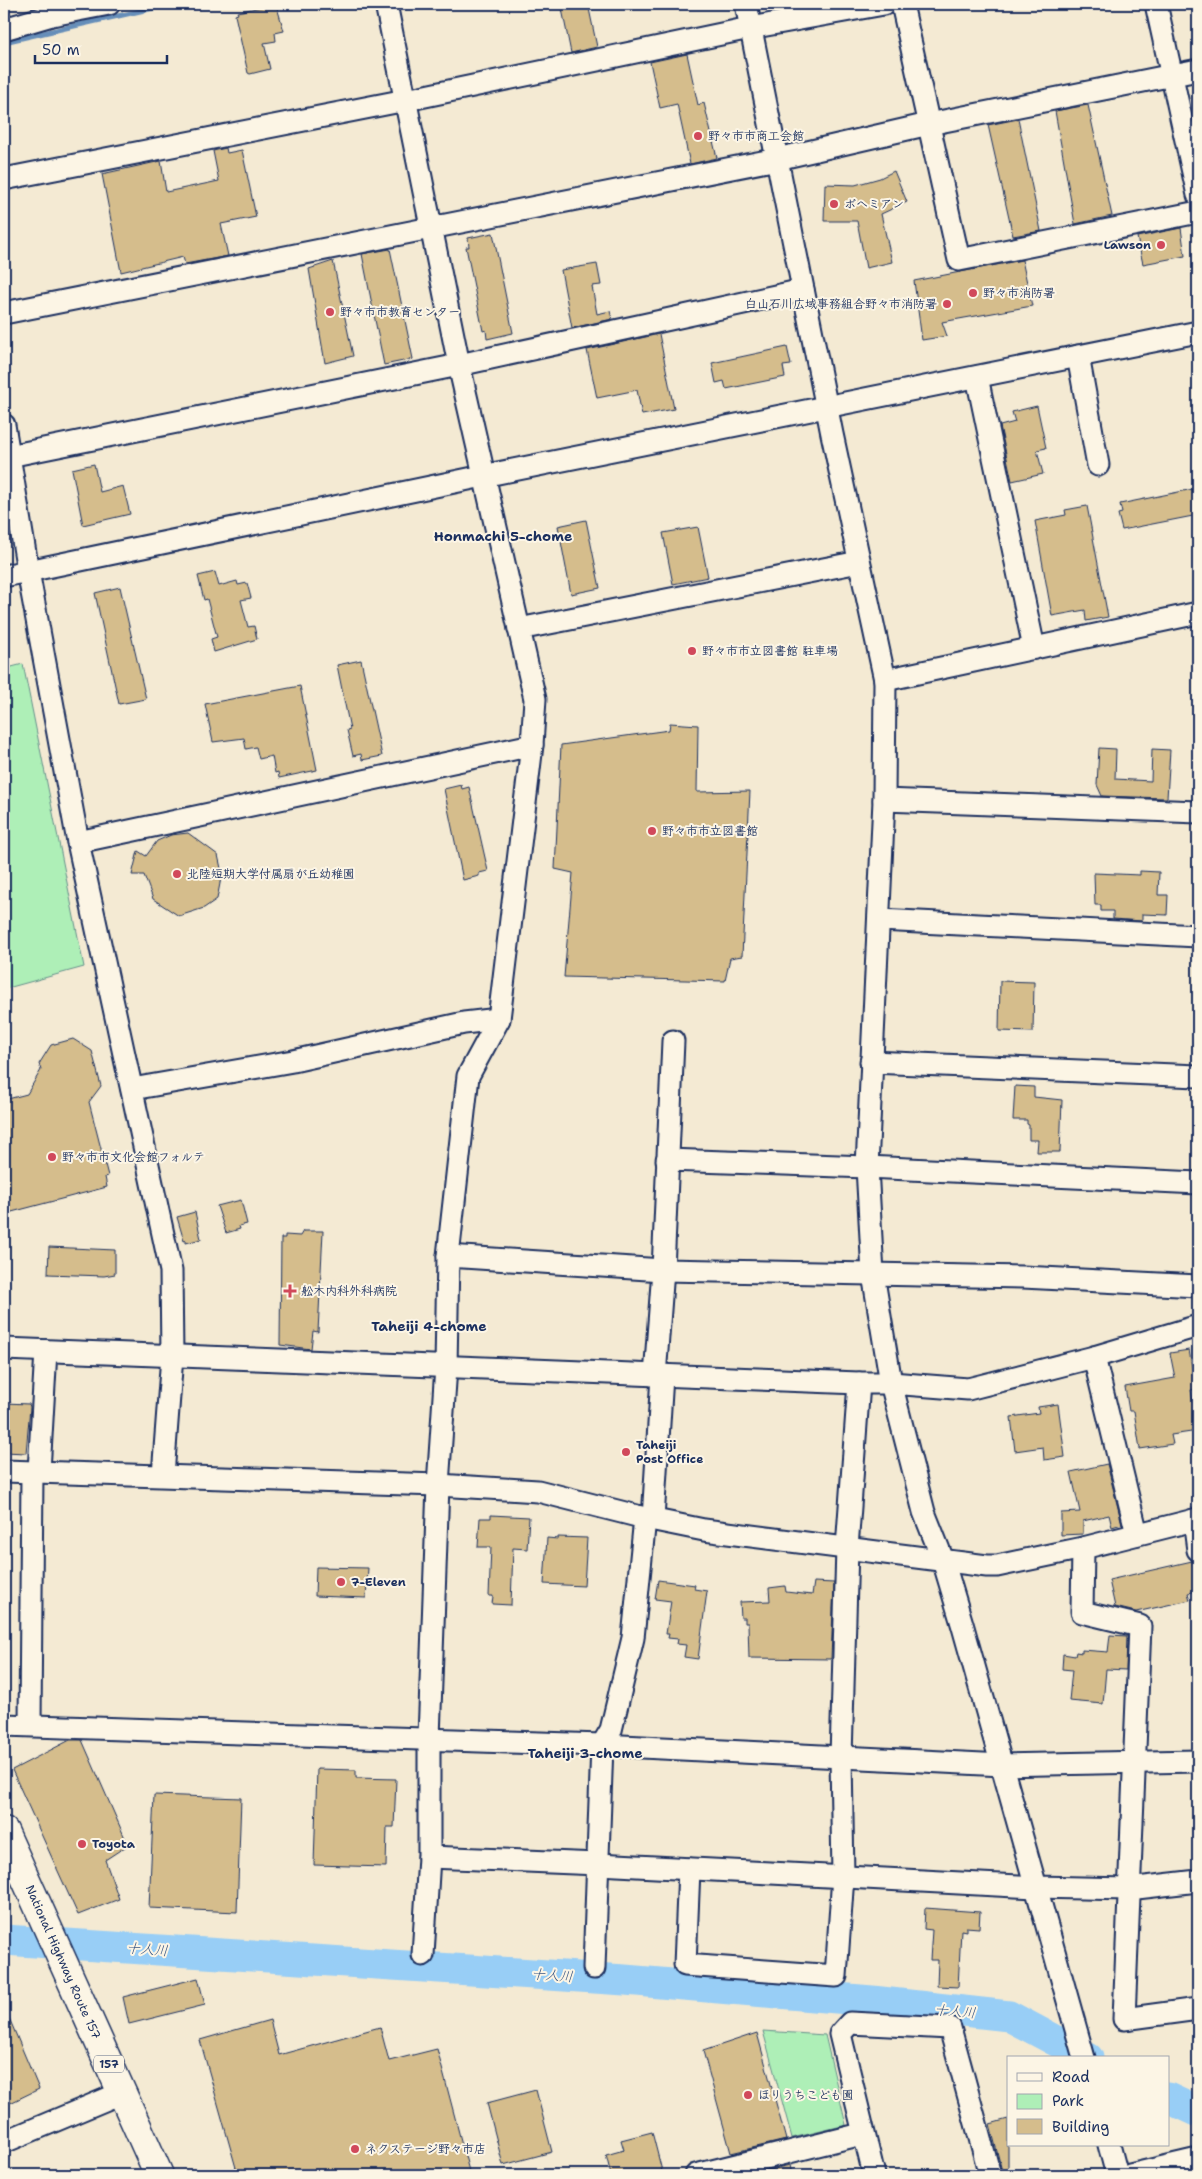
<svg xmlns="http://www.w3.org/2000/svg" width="1202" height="2179" font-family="'Shantell Sans','Klee One',sans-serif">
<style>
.green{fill:#aeefb7;stroke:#648f8a}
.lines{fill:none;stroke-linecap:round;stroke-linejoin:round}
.stream{stroke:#668eb9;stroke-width:5}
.river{stroke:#98cef6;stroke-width:31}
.building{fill:#d5bd8c;stroke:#1b2f5e}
.minor-casing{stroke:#1b2f5e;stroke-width:25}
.highway-casing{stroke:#1b2f5e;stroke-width:31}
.minor{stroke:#fcf5e5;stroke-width:21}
.highway{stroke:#fcf5e5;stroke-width:28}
.poi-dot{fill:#d1495b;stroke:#fcf5e5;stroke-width:2}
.labels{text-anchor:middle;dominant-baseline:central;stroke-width:4;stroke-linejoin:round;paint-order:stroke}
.shield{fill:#fcf5e5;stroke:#5e6a86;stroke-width:1}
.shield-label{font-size:11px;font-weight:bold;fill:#1b2f5e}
.poi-label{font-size:12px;font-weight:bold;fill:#1b2f5e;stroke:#fcf5e5;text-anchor:start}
.street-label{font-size:12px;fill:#1b2f5e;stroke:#fcf5e5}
.neighbourhood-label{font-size:14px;font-weight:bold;fill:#1b2f5e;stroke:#fcf5e5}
.water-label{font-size:14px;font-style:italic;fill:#3a5784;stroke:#fcf5e5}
</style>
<rect width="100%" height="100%" fill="#f4ead3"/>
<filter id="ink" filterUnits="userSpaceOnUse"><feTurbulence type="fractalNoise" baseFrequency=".02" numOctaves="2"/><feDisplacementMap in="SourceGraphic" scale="10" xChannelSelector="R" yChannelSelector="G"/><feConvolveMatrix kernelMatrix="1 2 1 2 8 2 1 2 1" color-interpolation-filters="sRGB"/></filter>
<g filter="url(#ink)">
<g class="green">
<polygon points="23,664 84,967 4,989 4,669"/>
<polygon points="763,2031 825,2035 846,2125 792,2138"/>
</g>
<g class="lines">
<polyline class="stream" points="4,42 171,4"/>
<g class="river">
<polyline points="4,1940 625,1980 872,2001 1009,2016 1088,2058"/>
<polyline points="1168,2098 1198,2112"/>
</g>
</g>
<g class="building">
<polygon points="276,4 284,31 275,33 276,41 264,43 270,69 250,74 248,73 235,15 238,14 237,12"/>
<polygon points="561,4 588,4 597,47 571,53"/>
<polygon points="687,54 698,105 704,103 717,158 690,164 677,104 660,108 650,62"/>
<polygon points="1088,105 1112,216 1075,224 1055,111"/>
<polygon points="1018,119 1041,231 1013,236 988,125"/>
<polygon points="226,148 227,153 242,150 256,217 221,224 228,256 185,264 183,257 121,272 102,174 161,161 166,192 219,181 213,151"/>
<polygon points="894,171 907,202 881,214 892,262 866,268 857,221 824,221 825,184 855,185 880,178"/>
<polygon points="1181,228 1185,256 1143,264 1137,237"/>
<polygon points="493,233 513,333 487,339 486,330 483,331 466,247 469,247 468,238"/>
<polygon points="390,249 413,359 384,365 362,254"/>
<polygon points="1022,260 1032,306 942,322 947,336 922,340 914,281"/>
<polygon points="333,261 353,356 325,363 309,269"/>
<polygon points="597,264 601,285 592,286 597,314 610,311 612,319 572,328 561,270"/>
<polygon points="659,334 674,409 642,415 637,390 597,398 587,350"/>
<polygon points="787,347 791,365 783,366 785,377 726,389 724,381 716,383 712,363"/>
<polygon points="1037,406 1046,448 1037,450 1043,474 1012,481 1000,426 1015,422 1012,412"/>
<polygon points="94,464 100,492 123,486 130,514 83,525 72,469"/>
<polygon points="1198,488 1198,515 1122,530 1118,514 1122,513 1120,504"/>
<polygon points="1087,506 1108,617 1086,621 1085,610 1052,616 1035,521 1066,515 1065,510"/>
<polygon points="586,520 600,588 571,594 558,526"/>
<polygon points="698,527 708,577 673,584 663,533"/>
<polygon points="215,572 219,586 237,581 238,585 247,583 251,598 241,600 248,627 254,626 257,639 214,652 211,639 217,637 207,599 204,600 198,576"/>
<polygon points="120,587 146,699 119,704 95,593"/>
<polygon points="361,660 382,756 362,760 361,754 353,756 347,730 350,729 337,665"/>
<polygon points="300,686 317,770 279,778 278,772 275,773 272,756 259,759 256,747 246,749 244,738 213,742 205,704"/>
<polygon points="670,723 698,725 697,792 750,791 742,956 730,958 725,981 564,977 573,873 555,869 561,745 669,730"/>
<polygon points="1099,748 1116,749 1115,779 1151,781 1152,749 1170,750 1167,798 1102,796 1097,785"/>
<polygon points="461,785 462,789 469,787 488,871 479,873 479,876 463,880 444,789"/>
<polygon points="188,833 218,855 222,873 217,899 204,908 179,916 153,899 144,875 132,875 138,851 146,856 157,841 171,835"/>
<polygon points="1140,871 1159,872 1158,895 1168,895 1167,915 1142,914 1142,921 1113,919 1113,911 1101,911 1101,905 1095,905 1094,873 1140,875"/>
<polygon points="1000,981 1034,982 1033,1032 999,1031"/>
<polygon points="73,1039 92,1051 101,1086 89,1102 108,1176 105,1177 107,1187 4,1214 4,1100 27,1094 41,1070 39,1064 51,1045"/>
<polygon points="1015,1086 1034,1087 1034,1097 1062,1100 1060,1152 1037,1152 1038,1140 1029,1140 1029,1125 1027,1124 1027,1120 1013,1120"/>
<polygon points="241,1200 247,1224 239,1226 240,1229 226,1233 217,1206"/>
<polygon points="195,1212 201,1239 186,1243 186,1240 184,1241 177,1217"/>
<polygon points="303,1231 323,1231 318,1332 313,1331 311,1349 280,1345 281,1238 285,1238 285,1235 300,1236"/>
<polygon points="49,1247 115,1250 115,1274 104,1276 48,1274"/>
<polygon points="1189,1350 1196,1389 1191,1390 1198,1431 1171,1435 1173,1444 1140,1449 1134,1411 1129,1411 1125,1387 1175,1378 1170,1353"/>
<polygon points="4,1403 29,1404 30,1407 26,1453 4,1452"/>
<polygon points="1058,1404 1065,1457 1044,1460 1043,1447 1015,1451 1011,1417 1039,1413 1038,1407"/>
<polygon points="1107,1464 1122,1524 1112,1527 1109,1515 1083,1521 1083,1534 1061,1535 1061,1513 1080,1512 1071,1472"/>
<polygon points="491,1515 529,1517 527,1549 513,1548 511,1605 492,1604 493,1596 489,1596 491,1547 478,1547 480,1518 491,1518"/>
<polygon points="558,1537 587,1538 584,1586 544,1584 547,1538 558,1539"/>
<polygon points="1192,1561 1198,1591 1188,1593 1190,1600 1136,1612 1115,1607 1109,1580"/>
<polygon points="316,1567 368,1568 366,1598 315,1596"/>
<polygon points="658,1580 695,1585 694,1589 707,1591 698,1659 684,1657 686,1645 677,1644 678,1639 668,1638 669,1634 666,1634 671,1601 655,1599"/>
<polygon points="814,1582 834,1583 831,1659 749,1658 748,1623 745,1623 745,1618 741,1618 740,1602 770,1601 769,1588 785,1586 786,1592 812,1595"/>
<polygon points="1110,1635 1127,1636 1126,1670 1106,1669 1103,1704 1069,1701 1072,1670 1062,1669 1063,1654 1075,1656 1076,1652 1082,1653 1082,1650 1108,1652"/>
<polygon points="70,1740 82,1740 128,1845 105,1860 119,1899 78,1915 12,1770"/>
<polygon points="317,1769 356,1770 356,1778 396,1779 394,1827 387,1827 386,1867 314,1865"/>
<polygon points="154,1795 241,1798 237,1912 149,1908"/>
<polygon points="925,1908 980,1912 979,1928 966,1927 966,1931 961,1930 958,1987 937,1986 938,1960 930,1960 932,1930 924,1929"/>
<polygon points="198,1978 205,2005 129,2024 123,1997"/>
<polygon points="4,2006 39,2089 4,2106"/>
<polygon points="270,2020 279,2055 380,2027 389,2061 437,2049 470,2175 238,2175 200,2040"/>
<polygon points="757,2033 786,2140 731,2153 703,2051"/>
<polygon points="536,2090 552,2152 503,2165 487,2103"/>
<polygon points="1008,2119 1008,2174 1003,2175 990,2124"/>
<polygon points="652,2132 663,2175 611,2175 606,2155 624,2150 621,2140"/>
<polygon points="790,2165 792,2175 747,2175"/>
</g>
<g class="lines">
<g class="minor-casing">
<g id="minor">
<polyline points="386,4 459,365 535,699 532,745 499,1019 468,1076 448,1256 446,1367 438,1485 429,1738 429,1857 598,1864 1036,1887 1128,1889 1198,1881"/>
<polyline points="746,4 832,434 885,680 884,800 867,1167 873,1274 891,1383 924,1512 943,1560 963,1627 1084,2058"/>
<polyline points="902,4 959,260 1198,212"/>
<polyline points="1156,4 1198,195"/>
<polyline points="4,29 52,15 109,4"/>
<polyline points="4,179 406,100 750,28 884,4"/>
<polyline points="4,313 777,159 929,124 1198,70"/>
<polyline points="1078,356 1098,465"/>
<polyline points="977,377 1034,648"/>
<polyline points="4,425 28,571 78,842 171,1271 172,1356 163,1475"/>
<polyline points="4,457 459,365 803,290"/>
<polyline points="4,576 483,476 1198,332"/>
<polyline points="519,629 859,562"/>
<polyline points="885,680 1198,613"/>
<polyline points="884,800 1198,812"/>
<polyline points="78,842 532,745"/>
<polyline points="879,920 1198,936"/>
<polyline points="871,1062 1198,1076"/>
<polyline points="132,1089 293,1061 464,1023 499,1019"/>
<polyline points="667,1160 867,1167 1198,1183"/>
<polyline points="448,1256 663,1270 1023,1277 1198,1286"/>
<polyline points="4,1349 859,1383 891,1383 968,1389 1094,1357 1198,1326"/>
<polyline points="1094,1357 1137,1534"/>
<polyline points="655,1376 663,1270 673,1041"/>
<polyline points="4,1471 438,1485 538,1491 645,1518 704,1530 987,1566 997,1566 1083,1548 1198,1519"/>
<polyline points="39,1471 46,1351"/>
<polyline points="653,1519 662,1376"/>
<polyline points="1194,1520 1198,1550"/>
<polyline points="1083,1548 1082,1612 1140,1626 1124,2019 1198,2009"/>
<polyline points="4,1725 602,1745 1003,1765 1198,1761"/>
<polyline points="30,1725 32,1472"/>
<polyline points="689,1869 685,1965 836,1976 843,1876 841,1757 847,1548 859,1383"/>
<polyline points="423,1955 429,1857"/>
<polyline points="594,1968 602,1745 611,1730 633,1638 645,1518"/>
<polyline points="4,2142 121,2093"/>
<polyline points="1109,2145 1117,2175"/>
<polyline points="696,2175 862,2134"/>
<polyline points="874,2175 840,2034 850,2023 950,2028 990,2175"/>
<polyline points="1130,2175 1198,2159"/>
</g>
</g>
<g class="highway-casing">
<polyline id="highway" points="4,1831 159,2175"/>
</g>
<use href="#minor" class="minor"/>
<use href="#highway" class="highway"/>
</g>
</g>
<g class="poi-dot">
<circle cx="698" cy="136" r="5"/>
<circle cx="834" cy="204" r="5"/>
<circle cx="1161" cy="245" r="5"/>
<circle cx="973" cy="293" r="5"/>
<circle cx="947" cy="304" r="5"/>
<circle cx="330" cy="312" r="5"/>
<circle cx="692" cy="651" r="5"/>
<circle cx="652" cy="831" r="5"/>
<circle cx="177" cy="874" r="5"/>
<circle cx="52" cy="1157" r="5"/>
<path d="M287.5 1283.5h5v5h5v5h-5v5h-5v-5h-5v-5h5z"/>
<circle cx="626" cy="1452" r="5"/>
<circle cx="341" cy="1582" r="5"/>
<circle cx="82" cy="1844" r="5"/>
<circle cx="748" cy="2095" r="5"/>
<circle cx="355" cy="2149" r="5"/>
</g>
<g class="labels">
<rect class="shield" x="94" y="2055.5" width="30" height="17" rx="4"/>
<g class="shield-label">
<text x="109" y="2064">157</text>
</g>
<g class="poi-label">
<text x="708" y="136">野々市市商工会館</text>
<text x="844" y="204">ボヘミアン</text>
<text x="1151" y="245" text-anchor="end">Lawson</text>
<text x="983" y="293">野々市消防署</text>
<text x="937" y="304" text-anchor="end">白山石川広域事務組合野々市消防署</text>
<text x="340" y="312">野々市市教育センター</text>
<text x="702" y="651">野々市市立図書館 駐車場</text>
<text x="662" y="831">野々市市立図書館</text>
<text x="187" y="874">北陸短期大学付属扇が丘幼稚園</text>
<text x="62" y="1157">野々市市文化会館フォルテ</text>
<text x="301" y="1291">舩木内科外科病院</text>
<text x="636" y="1445">Taheiji<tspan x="636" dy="14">Post Office</tspan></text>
<text x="351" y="1582">7-Eleven</text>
<text x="92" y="1844">Toyota</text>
<text x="758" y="2095">ほりうちこども園</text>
<text x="365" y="2149">ネクステージ野々市店</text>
</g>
<g class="street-label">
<text transform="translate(63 1962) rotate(66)">National Highway Route 157</text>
</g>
<g class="neighbourhood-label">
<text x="503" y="536">Honmachi 5-chome</text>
<text x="429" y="1326">Taheiji 4-chome</text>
<text x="585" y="1753">Taheiji 3-chome</text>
</g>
<g class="water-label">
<text transform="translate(147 1949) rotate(4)">十人川</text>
<text transform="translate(552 1975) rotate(4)">十人川</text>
<text transform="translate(955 2011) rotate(5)">十人川</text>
</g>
</g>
<rect width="1202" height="2179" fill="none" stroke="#fcf5e5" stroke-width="20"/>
<rect x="10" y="10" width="1182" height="2159" fill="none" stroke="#1b2f5e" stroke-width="2" filter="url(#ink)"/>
<rect x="1007" y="2056" width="162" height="90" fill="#fcf5e5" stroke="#a2a6af"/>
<rect x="1017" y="2073" width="25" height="8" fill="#fcf5e5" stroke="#a2a6af"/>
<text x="1052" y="2082" font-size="15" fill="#1b2f5e">Road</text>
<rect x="1017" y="2094" width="25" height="15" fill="#aeefb7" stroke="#a2a6af"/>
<text x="1052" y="2106" font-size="15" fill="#1b2f5e">Park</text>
<rect x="1017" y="2119" width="25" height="15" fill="#d5bd8c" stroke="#a2a6af"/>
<text x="1052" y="2132" font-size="15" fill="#1b2f5e">Building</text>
<path d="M35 55v8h132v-8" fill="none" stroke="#1b2f5e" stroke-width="2.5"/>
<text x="42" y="55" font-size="15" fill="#1b2f5e" stroke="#fcf5e5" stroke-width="4" paint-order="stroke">50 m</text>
</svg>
